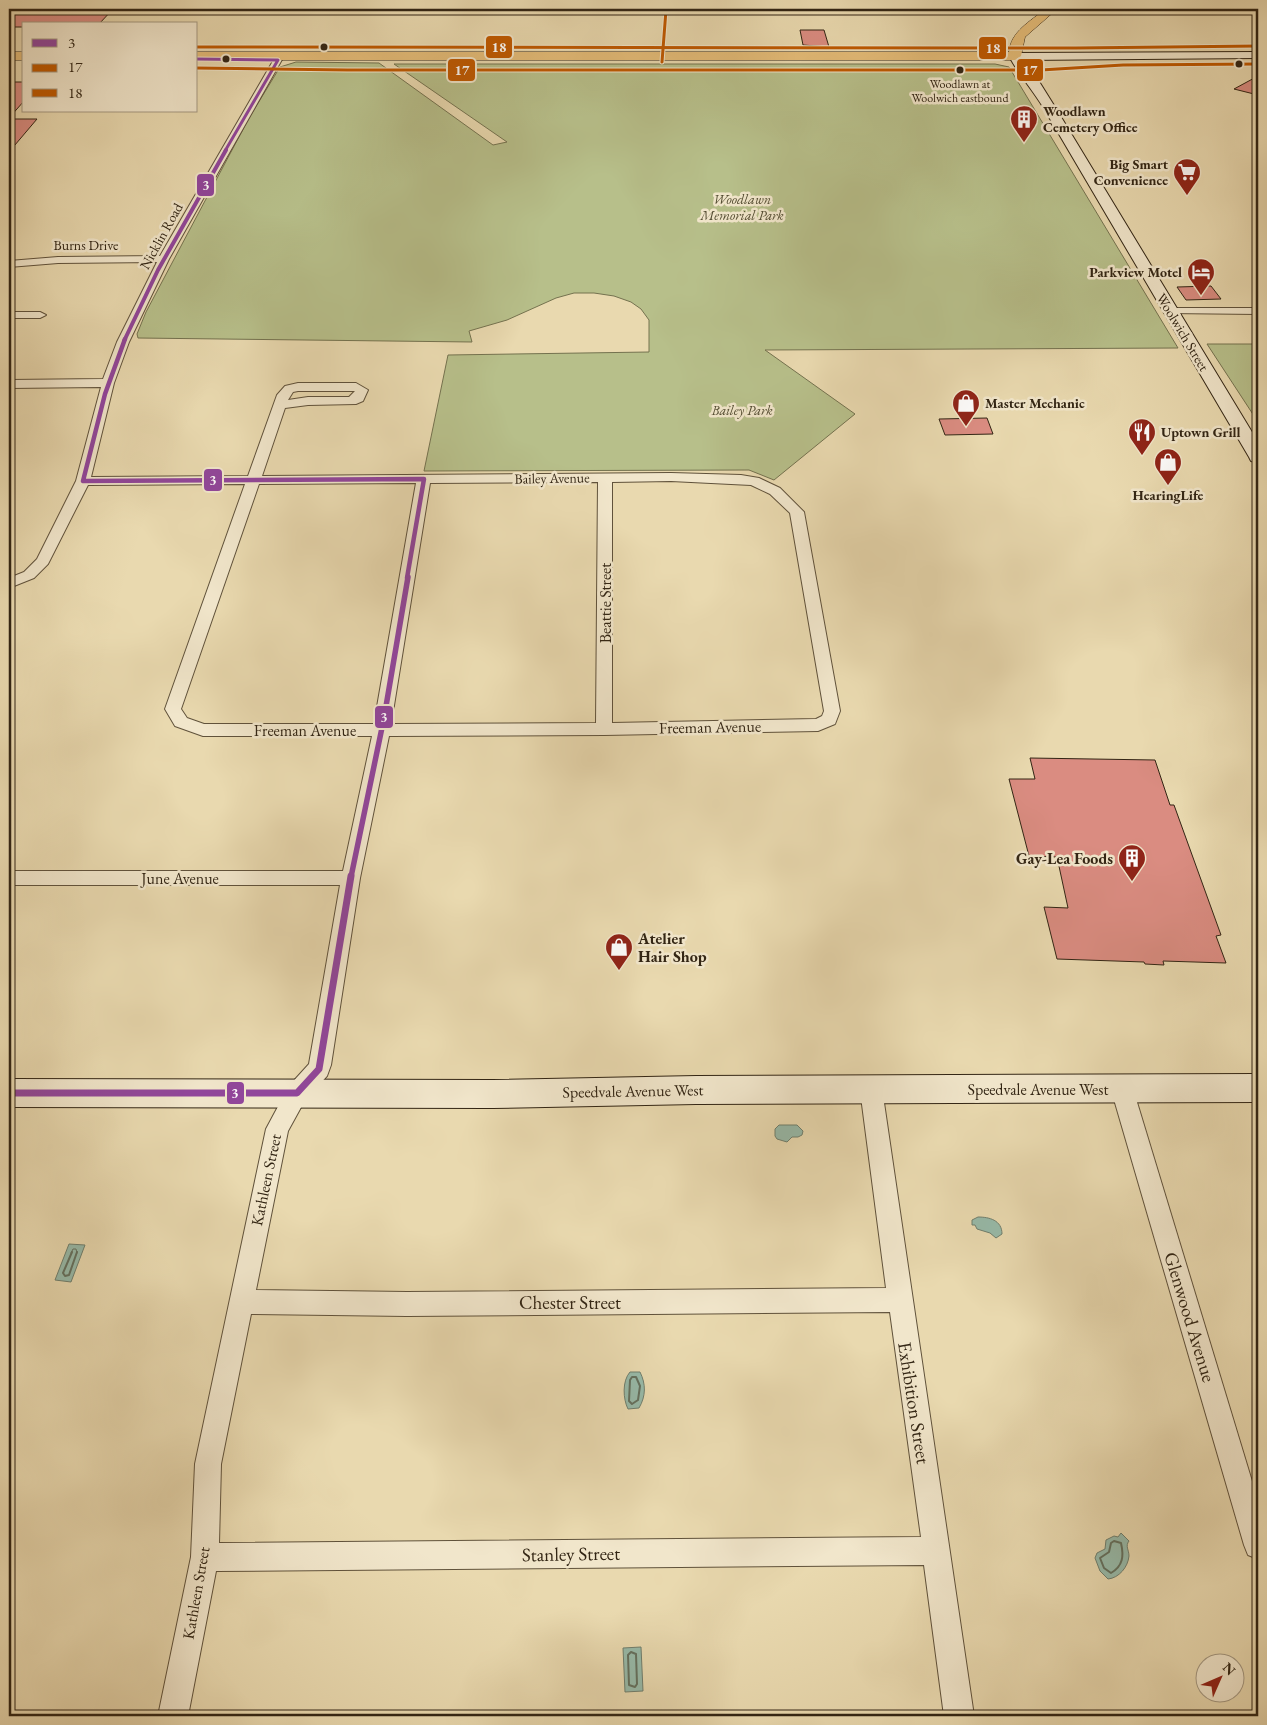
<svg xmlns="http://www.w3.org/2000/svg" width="1267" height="1725" font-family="'EB Garamond',serif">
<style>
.green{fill:#b7bf8a;stroke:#74724f}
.water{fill:#97baa9;stroke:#6f7e6d}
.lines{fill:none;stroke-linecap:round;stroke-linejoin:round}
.shore-far1{stroke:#64705e;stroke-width:1}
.shore{stroke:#64705e;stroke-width:2}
.building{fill:#da8c81;stroke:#322514}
.minor-casing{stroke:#60523b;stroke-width:2}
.secondary-casing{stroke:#322514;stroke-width:2}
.primary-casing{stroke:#322514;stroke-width:1}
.minor{fill:#f1e6cb;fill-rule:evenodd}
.secondary{fill:#f1e6cb;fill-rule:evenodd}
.primary{fill:#e4bc78;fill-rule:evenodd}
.bus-1-far4-casing{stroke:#f1e6cb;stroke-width:5}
.bus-1-far3-casing{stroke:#f1e6cb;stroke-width:5.5}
.bus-1-far2-casing{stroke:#f1e6cb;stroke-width:7}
.bus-1-far1-casing{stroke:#f1e6cb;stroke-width:9}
.bus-1-casing{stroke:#f1e6cb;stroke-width:11}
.bus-2-casing{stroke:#f1e6cb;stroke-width:5}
.bus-3-casing{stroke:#f1e6cb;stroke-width:5}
.bus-1-far4{stroke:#91469b;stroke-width:3}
.bus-1-far3{stroke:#91469b;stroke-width:4}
.bus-1-far2{stroke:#91469b;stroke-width:4.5}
.bus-1-far1{stroke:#91469b;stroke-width:5.5}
.bus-1{stroke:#91469b;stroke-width:7}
.bus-2{stroke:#bf5900;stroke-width:3}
.bus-3{stroke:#bf5900;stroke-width:3}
.bus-dot{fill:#322514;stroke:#f1e6cb;stroke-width:2}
.labels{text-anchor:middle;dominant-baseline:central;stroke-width:5;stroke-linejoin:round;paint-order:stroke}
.far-bus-label{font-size:12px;fill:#322514;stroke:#f1e6cb}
.far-poi-label{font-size:14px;font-weight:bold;fill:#322514;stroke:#f1e6cb;text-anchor:start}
.far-park-label{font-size:14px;font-style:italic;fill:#534c32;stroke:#f1e6cb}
.far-street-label{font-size:14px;fill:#322514;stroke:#f1e6cb}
.street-label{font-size:16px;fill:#322514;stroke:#f1e6cb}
.poi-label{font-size:16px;font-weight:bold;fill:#322514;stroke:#f1e6cb;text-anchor:end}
.near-street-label{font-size:19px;fill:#322514;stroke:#f1e6cb}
.line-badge{stroke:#f1e6cb;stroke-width:2}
.badge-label{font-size:14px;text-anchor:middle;font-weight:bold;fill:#fff}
</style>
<rect width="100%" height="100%" fill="#e9d9af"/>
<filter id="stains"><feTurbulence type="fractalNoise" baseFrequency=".004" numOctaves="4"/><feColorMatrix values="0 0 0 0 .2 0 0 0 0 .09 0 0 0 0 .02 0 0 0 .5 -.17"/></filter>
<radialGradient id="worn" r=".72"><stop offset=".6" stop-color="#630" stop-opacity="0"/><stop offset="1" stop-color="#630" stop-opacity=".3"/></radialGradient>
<g class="green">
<polygon points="296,62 379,63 493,145 507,142 394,64 995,64 1009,67 1178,348 765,350 855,414 774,480 749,470 424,471 448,355 649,352 649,320 641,309 631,302 614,296 594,293 574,293 556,298 507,320 469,331 472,342 138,338 137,334 146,312 249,118 280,67"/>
<polygon points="1207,344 1258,344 1258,422"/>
</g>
<g class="water">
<polygon points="779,1125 797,1125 803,1131 802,1135 798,1137 792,1137 787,1142 777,1139 775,1136 775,1129"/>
<path d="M978,1217C989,1217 1002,1220 1002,1234L996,1238L990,1233L977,1229L975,1225H972V1220Z"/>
<polygon points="69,1244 85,1245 71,1282 55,1280"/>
<path d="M630,1372H640C646,1384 646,1396 639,1408L628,1409C623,1399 622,1381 630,1372Z"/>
<path d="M1121,1533L1129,1541C1125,1546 1129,1550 1129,1556C1128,1567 1119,1578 1108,1579L1100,1571L1095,1558L1097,1553L1105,1549L1106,1540L1114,1536L1118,1537Z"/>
<polygon points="641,1647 643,1691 625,1692 623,1648"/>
</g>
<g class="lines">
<polyline class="shore-far1" points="71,1253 73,1249 76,1249 77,1253"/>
<g class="shore">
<polyline points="72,1252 63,1273 65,1276 69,1275 77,1252"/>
<polygon points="632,1377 636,1377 640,1386 638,1400 632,1404 629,1401 630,1380"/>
<path d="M1114,1541L1121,1543C1124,1556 1123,1566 1111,1573L1104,1568L1100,1558L1109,1552L1111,1543Z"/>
<polygon points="631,1652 636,1654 637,1684 635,1687 629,1685 628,1655"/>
</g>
</g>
<g class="building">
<polygon points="9,9 113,9 99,24 24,24 24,27 9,27"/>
<polygon points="800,30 824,30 829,47 803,45"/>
<polygon points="1258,76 1258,95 1234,89"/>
<polygon points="9,82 24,82 24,101 9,118"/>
<polygon points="9,119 37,119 9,152"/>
<polygon points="1211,286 1221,299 1186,300 1177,287"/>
<polygon points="987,418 993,434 945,435 939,419"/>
<polygon points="1030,758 1155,760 1170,805 1174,805 1221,935 1216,936 1226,963 1163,961 1164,965 1145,964 1144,962 1057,959 1044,907 1068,908 1057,857 1029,856 1009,779 1035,779"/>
</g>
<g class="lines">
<g class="minor-casing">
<g id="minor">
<path d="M277,54L284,56L169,259L129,342L114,383L91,477L248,476L277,395L285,386L298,383H356L368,390L363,401L356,404L308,405L285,408L262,476L671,473L741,475L759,478L780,488L804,512L840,711L835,724L818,731L604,735L389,736L360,878L331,1065L327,1076L305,1100L288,1131L256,1290L407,1292L886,1288L860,1089L863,1082L871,1079L879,1082L882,1089L974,1716H944L924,1565L216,1571L188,1716H158L191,1557L195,1464L266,1129L289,1086L309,1064L340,885H9V871H343L372,736H203L175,726L165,709L245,484L88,485L48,564L34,578L9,588V578L24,572L37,559L76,481L101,387L9,388V380L103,379L117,342L157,262L58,263L9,267V261L58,257L160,256ZM298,391H355L349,397H308L288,400L293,392ZM671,481L751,485L770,494L790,513L824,711L822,716L816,719L612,723V482ZM598,482L596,723L391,724L430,483ZM416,483L374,724H204L187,718L181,709L259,484ZM890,1312L921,1537L219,1543L221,1464L251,1314L407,1316Z"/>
<polygon points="1171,308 1258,308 1258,314 1167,313 1165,311 1167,309"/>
<polygon points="9,312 40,312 46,315 40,318 9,318"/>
<polygon points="1122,1079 1130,1082 1133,1089 1258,1501 1258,1559 1248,1555 1244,1545 1111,1089 1114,1082"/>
</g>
</g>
<g class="secondary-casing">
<g id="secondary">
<path d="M1258,52V58L1023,60L1030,73L1035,75L1055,107L1258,442V463L1251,461L1249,457L1043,107C1032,89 1019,75 1009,56L1015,53Z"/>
<polygon points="1258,1074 1258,1102 696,1104 493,1108 9,1107 9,1079 493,1080 696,1076"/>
</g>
</g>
<g class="primary-casing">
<g id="primary">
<path d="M1045,9H1057L1025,37L1021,56L1015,60H196V52H1009C1011,31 1030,22 1045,9Z"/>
<rect x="9" y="52" width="15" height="8"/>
</g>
</g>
<use href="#minor" class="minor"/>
<use href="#secondary" class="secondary"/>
<use href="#primary" class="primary"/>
<g class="bus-1-far4-casing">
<polyline id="bus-1-far4" points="196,59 278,60 225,151"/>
</g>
<g class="bus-1-far3-casing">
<polyline id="bus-1-far3" points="124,341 158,270 226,150"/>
</g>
<g class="bus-1-far2-casing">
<polyline id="bus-1-far2" points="125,339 105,394 83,481 424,479 407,578"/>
</g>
<g class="bus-1-far1-casing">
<polyline id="bus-1-far1" points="351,877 384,718 408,577"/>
</g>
<g class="bus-1-casing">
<polyline id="bus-1" points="9,1093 297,1093 319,1069 351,876"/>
</g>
<g class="bus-2-casing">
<g id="bus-2">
<polyline points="662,62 666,10"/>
<polyline points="196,68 347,70 1041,70 1123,65 1258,64"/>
</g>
</g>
<g class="bus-3-casing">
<polyline id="bus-3" points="196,47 1076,48 1258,46"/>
</g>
<use href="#bus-1-far4" class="bus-1-far4"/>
<use href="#bus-1-far3" class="bus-1-far3"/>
<use href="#bus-1-far2" class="bus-1-far2"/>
<use href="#bus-1-far1" class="bus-1-far1"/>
<use href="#bus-1" class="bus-1"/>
<use href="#bus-2" class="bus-2"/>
<use href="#bus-3" class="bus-3"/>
</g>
<defs>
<g id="building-pin" transform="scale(1.4375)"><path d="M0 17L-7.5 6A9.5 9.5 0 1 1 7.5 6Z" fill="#8f2418" stroke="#f1e6cb"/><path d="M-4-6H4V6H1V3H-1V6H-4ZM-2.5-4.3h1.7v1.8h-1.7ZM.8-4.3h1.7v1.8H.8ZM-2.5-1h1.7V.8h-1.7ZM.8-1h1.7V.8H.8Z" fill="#fff"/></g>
<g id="supermarket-pin" transform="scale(1.4375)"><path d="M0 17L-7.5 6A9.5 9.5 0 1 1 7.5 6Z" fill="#8f2418" stroke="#f1e6cb"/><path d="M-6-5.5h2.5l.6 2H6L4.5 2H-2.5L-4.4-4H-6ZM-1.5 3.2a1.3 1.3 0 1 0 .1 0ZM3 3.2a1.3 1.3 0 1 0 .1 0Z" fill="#fff"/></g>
<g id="hotel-pin" transform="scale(1.4375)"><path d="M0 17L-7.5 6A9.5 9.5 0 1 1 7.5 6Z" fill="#8f2418" stroke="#f1e6cb"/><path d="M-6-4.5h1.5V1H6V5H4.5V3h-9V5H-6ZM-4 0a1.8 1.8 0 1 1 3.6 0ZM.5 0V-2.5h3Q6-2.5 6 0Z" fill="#fff"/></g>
<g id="shop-pin" transform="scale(1.4375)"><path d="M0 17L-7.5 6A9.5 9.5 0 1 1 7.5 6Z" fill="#8f2418" stroke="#f1e6cb"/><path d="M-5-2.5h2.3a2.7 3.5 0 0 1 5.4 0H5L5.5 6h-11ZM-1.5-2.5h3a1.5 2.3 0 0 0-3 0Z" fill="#fff"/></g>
<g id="restaurant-pin" transform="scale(1.4375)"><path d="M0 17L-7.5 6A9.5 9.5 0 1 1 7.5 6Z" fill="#8f2418" stroke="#f1e6cb"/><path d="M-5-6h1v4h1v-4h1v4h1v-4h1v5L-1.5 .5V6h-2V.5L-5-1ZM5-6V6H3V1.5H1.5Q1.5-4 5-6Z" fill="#fff"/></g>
</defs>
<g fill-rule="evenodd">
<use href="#building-pin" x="1024" y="119"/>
<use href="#supermarket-pin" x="1187" y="172"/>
<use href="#hotel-pin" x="1201" y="272"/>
<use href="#shop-pin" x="966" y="403"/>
<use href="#restaurant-pin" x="1142" y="432"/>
<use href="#shop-pin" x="1168" y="462"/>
<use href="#building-pin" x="1132" y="858"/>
<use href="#shop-pin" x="619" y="947"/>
</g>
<g class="bus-dot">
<circle cx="324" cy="47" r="4.5"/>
<circle cx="226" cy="59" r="4.5"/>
<circle cx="1239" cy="64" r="4.5"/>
<circle cx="960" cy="70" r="4.5"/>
</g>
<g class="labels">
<g class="far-bus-label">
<text x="960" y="84">Woodlawn at<tspan x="960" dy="14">Woolwich eastbound</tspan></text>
</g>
<g class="far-poi-label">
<text x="1043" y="111">Woodlawn<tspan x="1043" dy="16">Cemetery Office</tspan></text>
<text x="1168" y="164" text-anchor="end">Big Smart<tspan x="1168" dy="16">Convenience</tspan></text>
<text x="1182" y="272" text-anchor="end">Parkview Motel</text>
<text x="985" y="403">Master Mechanic</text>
<text x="1161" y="432">Uptown Grill</text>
<text x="1168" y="495" text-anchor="middle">HearingLife</text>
</g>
<g class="far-park-label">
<text x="742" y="199">Woodlawn<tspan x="742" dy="16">Memorial Park</tspan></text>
<text x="742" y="410">Bailey Park</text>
</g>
<g class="far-street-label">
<text transform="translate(161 236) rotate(-61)">Nicklin Road</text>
<text x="86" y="245">Burns Drive</text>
<text transform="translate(1183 332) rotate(59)">Woolwich Street</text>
<text transform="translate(552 478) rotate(-1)">Bailey Avenue</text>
</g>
<g class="street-label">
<text transform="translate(605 603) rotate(-90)">Beattie Street</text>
<text transform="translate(710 727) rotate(-1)">Freeman Avenue</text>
<text x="305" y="730">Freeman Avenue</text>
<text x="180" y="878">June Avenue</text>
<text x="1038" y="1089">Speedvale Avenue West</text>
<text transform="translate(633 1091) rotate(-1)">Speedvale Avenue West</text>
<text transform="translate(266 1180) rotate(-78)">Kathleen Street</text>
<text transform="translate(196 1593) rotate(-80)">Kathleen Street</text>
</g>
<g class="poi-label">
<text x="1113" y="858">Gay-Lea Foods</text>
<text x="638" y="938" text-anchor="start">Atelier<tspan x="638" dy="18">Hair Shop</tspan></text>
</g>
<g class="near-street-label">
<text x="570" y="1302">Chester Street</text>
<text transform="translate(1190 1317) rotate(73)">Glenwood Avenue</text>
<text transform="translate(914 1403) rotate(81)">Exhibition Street</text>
<text transform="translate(571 1554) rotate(-1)">Stanley Street</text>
</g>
</g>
<g class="line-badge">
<rect x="485" y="35" width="28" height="24" rx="5" fill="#bf5900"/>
<rect x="978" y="36" width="29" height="24" rx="5" fill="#bf5900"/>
<rect x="447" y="58" width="29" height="24" rx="5" fill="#bf5900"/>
<rect x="1016" y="58" width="28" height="24" rx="5" fill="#bf5900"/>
<rect x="196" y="173" width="19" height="24" rx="5" fill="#91469b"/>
<rect x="203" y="468" width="20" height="24" rx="5" fill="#91469b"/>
<rect x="374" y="705" width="20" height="24" rx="5" fill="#91469b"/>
<rect x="226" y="1081" width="19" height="24" rx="5" fill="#91469b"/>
</g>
<g class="badge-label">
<text x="499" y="52">18</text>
<text x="993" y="53">18</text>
<text x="462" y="75">17</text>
<text x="1030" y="75">17</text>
<text x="206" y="190">3</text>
<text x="213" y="485">3</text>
<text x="384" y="722">3</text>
<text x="235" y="1098">3</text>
</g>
<rect width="1267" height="1725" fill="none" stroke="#e9d9af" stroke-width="30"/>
<rect x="10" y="10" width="1247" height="1705" fill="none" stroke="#322514" stroke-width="2.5"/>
<rect x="15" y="15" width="1237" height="1695" fill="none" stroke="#322514"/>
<rect x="22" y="22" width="175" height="90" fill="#f1e6cb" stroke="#a59982"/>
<rect x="32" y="39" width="25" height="8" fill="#91469b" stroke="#a59982"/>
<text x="68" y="48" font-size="15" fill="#322514">3</text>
<rect x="32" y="64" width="25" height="8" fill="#bf5900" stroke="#a59982"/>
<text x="68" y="72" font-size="15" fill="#322514">17</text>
<rect x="32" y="89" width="25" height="8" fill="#bf5900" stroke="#a59982"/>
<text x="68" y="98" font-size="15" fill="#322514">18</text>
<g transform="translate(1220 1678) rotate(45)"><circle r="24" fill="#f1e6cb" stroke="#a59982"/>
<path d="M0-4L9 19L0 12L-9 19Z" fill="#8f2418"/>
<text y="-8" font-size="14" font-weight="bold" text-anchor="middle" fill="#322514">N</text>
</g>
<rect width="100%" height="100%" filter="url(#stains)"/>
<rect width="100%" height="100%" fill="url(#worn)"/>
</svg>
